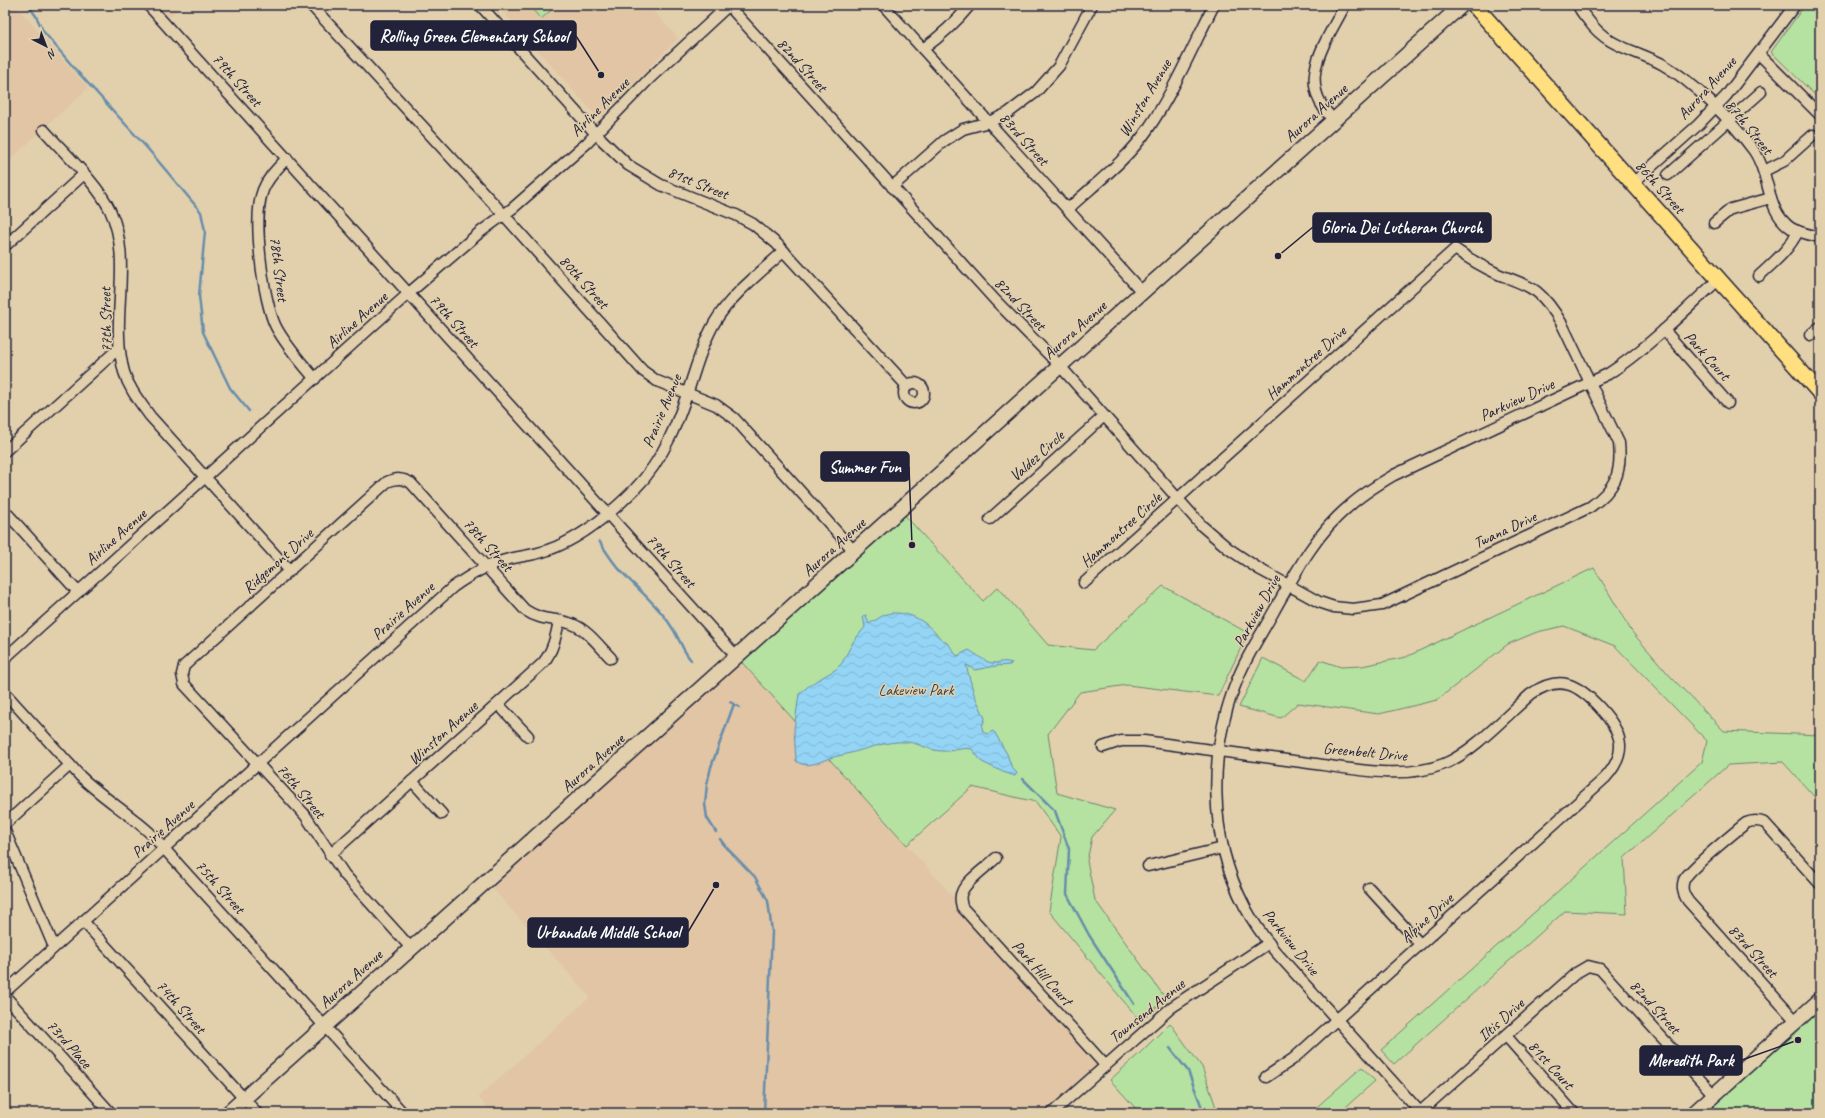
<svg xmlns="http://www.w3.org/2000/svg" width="1825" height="1118" font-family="Caveat,sans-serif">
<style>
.built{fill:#e1c5a5}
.green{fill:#b5e2a0;stroke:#6c826e}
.water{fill:url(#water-waves);stroke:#668dab}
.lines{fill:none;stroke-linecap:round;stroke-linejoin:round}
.stream{stroke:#668dab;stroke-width:2.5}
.street-casing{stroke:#22223b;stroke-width:13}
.secondary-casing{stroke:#22223b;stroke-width:17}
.primary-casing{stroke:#22223b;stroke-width:18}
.street{stroke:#e2d0ad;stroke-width:10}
.secondary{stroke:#e2d0ad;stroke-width:14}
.primary{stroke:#ffdf80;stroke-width:15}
.labels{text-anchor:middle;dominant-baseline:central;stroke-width:3;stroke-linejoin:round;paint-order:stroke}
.street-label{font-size:16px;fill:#22223b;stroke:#e2d0ad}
.park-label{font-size:16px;fill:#383f4a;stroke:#e2d0ad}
.leader{fill:none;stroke:#22223b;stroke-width:1.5}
.callout-dot{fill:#22223b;stroke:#e2d0ad;stroke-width:1.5}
.callout{fill:#22223b;stroke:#22223b;stroke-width:1.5}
.callout-label{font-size:17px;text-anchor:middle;font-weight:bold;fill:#fff}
</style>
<defs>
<pattern id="water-waves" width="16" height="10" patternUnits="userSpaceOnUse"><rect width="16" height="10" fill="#94d4f5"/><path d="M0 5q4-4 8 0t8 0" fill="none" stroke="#7fb6d3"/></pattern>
</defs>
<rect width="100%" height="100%" fill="#e2d0ad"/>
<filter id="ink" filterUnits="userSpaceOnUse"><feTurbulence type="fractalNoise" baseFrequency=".025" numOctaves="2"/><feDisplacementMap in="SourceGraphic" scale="8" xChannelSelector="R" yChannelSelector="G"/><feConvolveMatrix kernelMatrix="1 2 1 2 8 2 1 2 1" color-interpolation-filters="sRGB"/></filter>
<g filter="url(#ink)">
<g class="built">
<polygon points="5,5 15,5 88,88 5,164"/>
<polygon points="148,5 183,5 163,22"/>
<polygon points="497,5 648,5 678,38 599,119"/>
<polygon points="737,657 1105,1065 1052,1113 492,1113 478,1097 590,997 486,881"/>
</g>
<g class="green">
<polygon points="519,5 557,5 541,19 529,6 523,10"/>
<polygon points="1805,5 1820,5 1820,100 1771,52"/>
<polygon points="900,510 983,601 998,587 1048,645 1093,650 1163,586 1248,633 1218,696 1127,685 1080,692 1048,734 1057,793 1115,810 1092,837 1087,861 1095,900 1166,999 1140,1021 1049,911 1061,837 1036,802 972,787 907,845 737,657"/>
<polygon points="1594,568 1632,632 1671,677 1724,731 1820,735 1820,764 1816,767 1820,772 1820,803 1783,762 1728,765 1624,858 1627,914 1565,911 1394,1064 1381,1050 1702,762 1707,741 1615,646 1564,626 1537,632 1508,644 1437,700 1379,714 1298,703 1281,718 1239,707 1263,658 1306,681 1320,660 1341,667 1362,666 1406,657"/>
<polygon points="1820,1000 1820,1108 1811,1113 1694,1113"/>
<polygon points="1170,1023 1202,1067 1218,1113 1140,1113 1110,1080 1140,1053"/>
<polygon points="1362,1067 1375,1081 1339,1113 1310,1113"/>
</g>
<path class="water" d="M891,613C913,612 926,622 940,638C942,640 945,641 947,643C951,647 954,652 957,656L969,650C976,654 985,662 992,663C1001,663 1002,660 1012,663L1010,665L996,666L975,670L966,665L974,694L985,718L982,727L983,732L987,734L993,731L995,733L1007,754L1012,768L1017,773L1015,776L1003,772L982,762L972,749C962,747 952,752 942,751C930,751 919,743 907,742C886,740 859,752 838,756C824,758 809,771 796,761L794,730L799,694L811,684L835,670L842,663L853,642L865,627L863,616L866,615L869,624L884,615Z"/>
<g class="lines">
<g class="stream">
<polyline points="28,5 36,16 43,31 75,69 148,149 201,212 205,231 199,296 203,332 230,388 249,411"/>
<path d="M599,541C606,551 612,562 621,571C637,589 658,605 671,626C679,637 682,650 691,660"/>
<polyline points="730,702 739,707"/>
<polyline points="1023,779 1055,811 1069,849 1067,894 1089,935 1134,1004"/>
<polyline points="716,832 707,818 705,804 707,784 711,767 734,704"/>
<polyline points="720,839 725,846 755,877 768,901 772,932 764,1113"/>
<polyline points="1170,1048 1188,1071 1204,1113"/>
</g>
<g class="street-casing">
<g id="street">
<polyline points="148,5 737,657"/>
<polyline points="311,5 504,215 643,371 657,381 716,405 734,418 854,551"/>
<polyline points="480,5 596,134 628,165 661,185 736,215 753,224 777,244 907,386"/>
<path d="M728,5L995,300L1060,366L1202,526L1229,549L1259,569L1319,602L1334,607L1353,609L1382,605L1590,507C1615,489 1622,474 1619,443L1562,324C1555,312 1548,301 1537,292C1525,283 1512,280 1498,274C1483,267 1469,259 1455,249L1084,583"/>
<polyline points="883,5 1142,292"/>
<path d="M1578,5C1580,11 1584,15 1588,20C1608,48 1634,49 1662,64C1694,82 1732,121 1754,151C1771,175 1765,210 1791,228C1800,233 1811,235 1820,237"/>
<path d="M923,49C941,36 956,22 970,5"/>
<polyline points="1759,54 1820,115"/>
<path d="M1334,120C1294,82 1325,44 1345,5"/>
<path d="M44,130C64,153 97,183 110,210C134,262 109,318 124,372C129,389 140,402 150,416L290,571"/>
<path d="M287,158C278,168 268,177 263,190C252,216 263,302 276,327C286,346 301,362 315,379"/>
<polyline points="1764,171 1784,161 1813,135"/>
<polyline points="1668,175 1761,92"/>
<polyline points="1633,183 1698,125 1726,96 1795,5"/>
<polyline points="892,187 944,141 963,129 989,122 1008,113 1036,92 1059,66 1092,5"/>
<path d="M1068,209C1095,184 1127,160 1148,129C1174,91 1193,46 1214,5"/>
<polyline points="1714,223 1731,209 1771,198"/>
<polyline points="5,246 84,174"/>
<path d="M1759,276C1774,262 1789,250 1798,231"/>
<polyline points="1664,330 1728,403"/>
<polyline points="1810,335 1820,327"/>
<circle cx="914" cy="393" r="10"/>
<polyline points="5,451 119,348"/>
<polyline points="5,511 78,592"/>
<polyline points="990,519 1104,416"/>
<polyline points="5,658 409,293 479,233 513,208 587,143 650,78 729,5"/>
<path d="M5,693L80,776C102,797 128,813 150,833L403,1113"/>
<polyline points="498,704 528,736"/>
<path d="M1103,747L1121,741H1144C1194,748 1244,754 1294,761C1340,766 1399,782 1444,764C1472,753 1507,715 1531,694C1560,674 1578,684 1600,708C1622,732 1629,752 1605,778L1293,1059L1266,1077"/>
<polyline points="412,781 442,814"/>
<polyline points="5,824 70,765"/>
<polyline points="5,831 54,947"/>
<path d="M330,855L543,663C553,651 556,636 559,621"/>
<path d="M996,858C987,867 966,881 962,892C959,897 961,902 962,907L1105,1065"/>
<polyline points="1148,866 1223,848"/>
<polyline points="1369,888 1420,944"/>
<polyline points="83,921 257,1113"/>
<path d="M411,948L344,874L305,815L184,684L182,674L184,666L387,482C397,478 402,478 411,483L525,610C543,622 554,617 572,624C588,630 599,646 611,658"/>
<path d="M5,992L453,587C470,575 488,564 509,559C522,556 535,555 548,550C580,539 610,514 634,490C665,459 680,417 693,376C699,357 705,339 715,322C730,296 761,272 784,251"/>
<polyline points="5,996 111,1113"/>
<path d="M1796,1021L1688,901C1683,894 1681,888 1684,880C1688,870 1735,832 1746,823C1753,820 1758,820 1765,823L1820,884"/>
<polyline points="1506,1036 1574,1113"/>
<polyline points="1420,1112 1576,973 1588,966 1600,969 1714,1095"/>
<polyline points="1052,1113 1172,1007 1269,943"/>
<path d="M1421,1113L1274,950C1263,936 1253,922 1245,907C1208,837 1208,750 1238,678C1247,655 1262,633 1274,611C1295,574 1314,536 1347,508C1361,495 1377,485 1394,475L1608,374C1648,348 1683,312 1719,279"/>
</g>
</g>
<g class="secondary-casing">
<g id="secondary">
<polyline points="228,1113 1462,5"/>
<polyline points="1694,1113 1820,1000"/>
</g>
</g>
<g class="primary-casing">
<polyline id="primary" points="1474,5 1820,393"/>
</g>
<use href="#street" class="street"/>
<use href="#secondary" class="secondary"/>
<use href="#primary" class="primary"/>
</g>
</g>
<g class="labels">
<g class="street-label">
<text transform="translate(802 65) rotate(48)">82nd Street</text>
<text transform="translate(237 80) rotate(48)">79th Street</text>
<text transform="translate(1707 88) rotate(-48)">Aurora Avenue</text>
<text transform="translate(1145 98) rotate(-59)">Winston Avenue</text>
<text transform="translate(600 107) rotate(-45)">Airline Avenue</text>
<text transform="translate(1316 113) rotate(-42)">Aurora Avenue</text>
<text transform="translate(1749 127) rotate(51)">87th Street</text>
<text transform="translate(1024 139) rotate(48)">83rd Street</text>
<text transform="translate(698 183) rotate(22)">81st Street</text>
<text transform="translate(1660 187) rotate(48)">86th Street</text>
<text transform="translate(279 269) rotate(83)">78th Street</text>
<text transform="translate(584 282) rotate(48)">80th Street</text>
<text transform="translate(1020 304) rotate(46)">82nd Street</text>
<text transform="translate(106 320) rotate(-91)">77th Street</text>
<text transform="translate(357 320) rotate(-42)">Airline Avenue</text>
<text transform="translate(454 321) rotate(48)">79th Street</text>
<text transform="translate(1075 330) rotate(-42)">Aurora Avenue</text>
<text transform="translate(1707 356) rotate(48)">Park Court</text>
<text transform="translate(1306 363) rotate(-42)">Hammontree Drive</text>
<text transform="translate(1517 400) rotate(-25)">Parkview Drive</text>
<text transform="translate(662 411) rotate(-67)">Prairie Avenue</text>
<text transform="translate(1037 456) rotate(-42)">Valdez Circle</text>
<text transform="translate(1121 530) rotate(-42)">Hammontree Circle</text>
<text transform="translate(1505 530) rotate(-25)">Twana Drive</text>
<text transform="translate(116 537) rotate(-42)">Airline Avenue</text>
<text transform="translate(488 545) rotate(48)">78th Street</text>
<text transform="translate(834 547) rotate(-42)">Aurora Avenue</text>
<text transform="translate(278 561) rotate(-42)">Ridgemont Drive</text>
<text transform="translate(671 561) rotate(48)">79th Street</text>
<text transform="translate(403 611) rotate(-42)">Prairie Avenue</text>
<text transform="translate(1257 611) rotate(-61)">Parkview Drive</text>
<text transform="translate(443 733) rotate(-42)">Winston Avenue</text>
<text transform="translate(1365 752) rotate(5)">Greenbelt Drive</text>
<text transform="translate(593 763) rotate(-42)">Aurora Avenue</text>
<text transform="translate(301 791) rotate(50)">76th Street</text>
<text transform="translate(163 829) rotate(-42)">Prairie Avenue</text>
<text transform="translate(220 887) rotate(48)">75th Street</text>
<text transform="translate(1427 918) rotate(-42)">Alpine Drive</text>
<text transform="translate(1291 942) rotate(51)">Parkview Drive</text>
<text transform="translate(1753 951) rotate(48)">83rd Street</text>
<text transform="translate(1042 973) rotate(48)">Park Hill Court</text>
<text transform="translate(351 979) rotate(-42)">Aurora Avenue</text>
<text transform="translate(181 1007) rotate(48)">74th Street</text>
<text transform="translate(1655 1007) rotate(48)">82nd Street</text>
<text transform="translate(1147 1011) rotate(-39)">Townsend Avenue</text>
<text transform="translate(1501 1020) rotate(-42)">Iltis Drive</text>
<text transform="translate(69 1044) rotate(48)">73rd Place</text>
<text transform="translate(1551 1065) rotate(48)">81st Court</text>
</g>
<g class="park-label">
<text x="916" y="690">Lakeview Park</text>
</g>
</g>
<path class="leader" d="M601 75L576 36M1278 256L1313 227M912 545L909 467M716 885L688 932M1798 1040L1742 1060"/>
<g class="callout-dot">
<circle cx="601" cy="75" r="4"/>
<circle cx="1278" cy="256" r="4"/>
<circle cx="912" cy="545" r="4"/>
<circle cx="716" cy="885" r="4"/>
<circle cx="1798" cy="1040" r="4"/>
</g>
<g class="callout">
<rect x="371" y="21" width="205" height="29" rx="4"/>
<rect x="1313" y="213" width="178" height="29" rx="4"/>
<rect x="821" y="452" width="88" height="29" rx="4"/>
<rect x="528" y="918" width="160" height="29" rx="4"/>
<rect x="1640" y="1046" width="102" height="29" rx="4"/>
</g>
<g class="callout-label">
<text x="474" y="42">Rolling Green Elementary School</text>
<text x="1402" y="233">Gloria Dei Lutheran Church</text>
<text x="865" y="473">Summer Fun</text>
<text x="608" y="938">Urbandale Middle School</text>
<text x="1691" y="1066">Meredith Park</text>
</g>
<rect width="1825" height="1118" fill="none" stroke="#e2d0ad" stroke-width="20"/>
<rect x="10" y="10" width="1805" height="1098" fill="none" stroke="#22223b" stroke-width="1.5" filter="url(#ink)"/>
<g transform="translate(46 46) rotate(138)" stroke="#e2d0ad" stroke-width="3" paint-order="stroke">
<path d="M0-3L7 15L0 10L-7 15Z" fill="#22223b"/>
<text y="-6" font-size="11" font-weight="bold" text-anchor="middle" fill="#22223b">N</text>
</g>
</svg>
